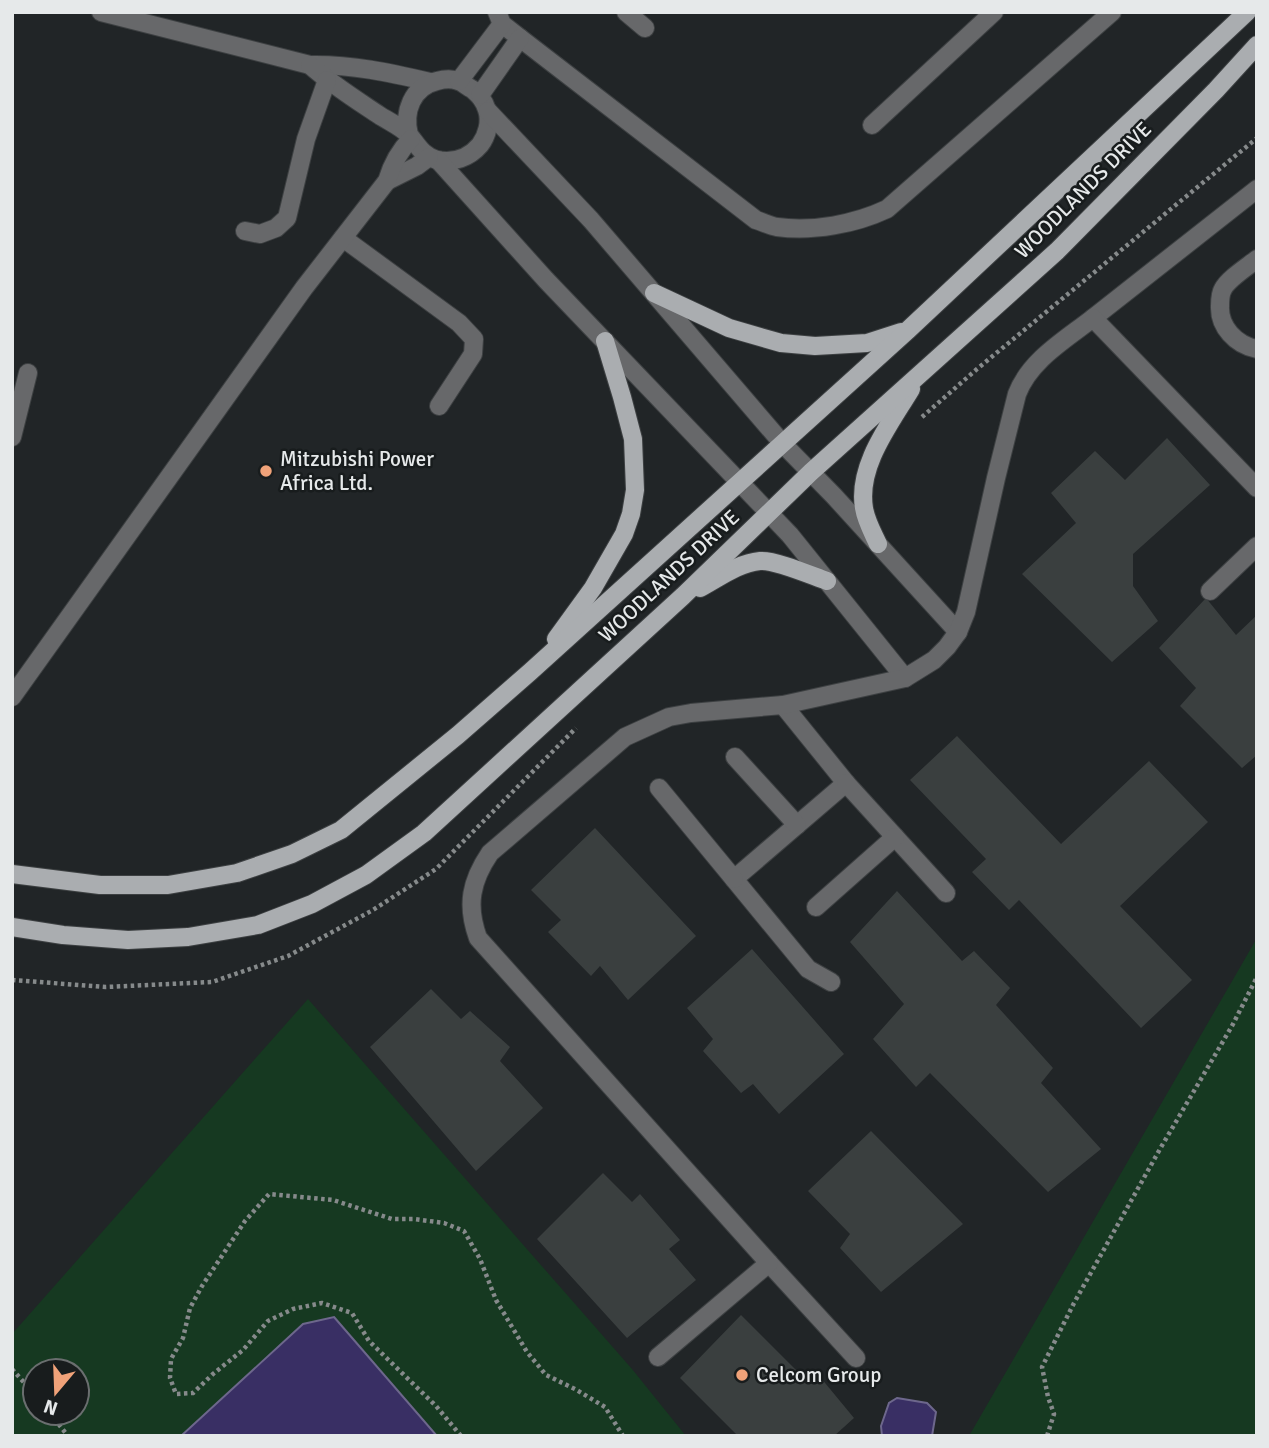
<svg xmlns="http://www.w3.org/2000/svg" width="1269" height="1448" font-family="Signika,sans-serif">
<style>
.green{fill:#163921;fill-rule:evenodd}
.water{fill:#392f64;stroke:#6d678c;stroke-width:2}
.building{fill:#3a3f3f}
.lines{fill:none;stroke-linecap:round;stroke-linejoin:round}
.minor-casing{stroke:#3d4042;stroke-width:20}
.major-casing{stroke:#3d4042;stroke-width:20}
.path{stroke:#868a8b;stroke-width:4.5;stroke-dasharray:3.5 3.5;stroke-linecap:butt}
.minor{stroke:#67686a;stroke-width:18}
.major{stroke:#aaadb0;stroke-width:18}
.poi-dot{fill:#f0a279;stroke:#181c1d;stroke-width:2.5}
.labels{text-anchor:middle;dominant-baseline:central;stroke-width:5;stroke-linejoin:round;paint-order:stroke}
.street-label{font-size:21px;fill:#e6e9ea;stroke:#181c1d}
.poi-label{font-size:21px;fill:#e6e9ea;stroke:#181c1d;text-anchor:start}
</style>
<rect width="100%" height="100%" fill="#212527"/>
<g class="green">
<polygon points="1257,938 1257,1436 969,1436"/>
<path d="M308,999L632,1369L686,1436H12V1334ZM35,1371H77V1413H35Z"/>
</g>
<g class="water">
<polygon points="334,1317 437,1436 181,1436 303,1324"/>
<polygon points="897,1398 927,1403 936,1412 932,1436 882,1436 881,1426 889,1403"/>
</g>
<g class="building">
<polygon points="1167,438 1210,485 1133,554 1133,586 1158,621 1112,662 1022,574 1076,523 1051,493 1095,451 1125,480"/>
<polygon points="1206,598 1236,635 1257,615 1257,755 1242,768 1180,706 1196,688 1159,648"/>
<polygon points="957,736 1061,844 1149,761 1208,822 1120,906 1192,980 1141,1028 1019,900 1009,910 972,872 986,859 910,780"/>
<polygon points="595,828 696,936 628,1000 600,966 591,976 548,932 561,920 531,890"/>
<polygon points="897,891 962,961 974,951 1010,988 996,1005 1053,1068 1041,1083 1101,1149 1048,1192 930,1073 916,1087 873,1039 904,1004 850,942"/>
<polygon points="752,949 844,1054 779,1114 753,1084 741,1093 703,1051 713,1039 687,1008"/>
<polygon points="431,989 461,1019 470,1011 510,1047 500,1061 543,1108 476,1171 370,1047"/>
<polygon points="871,1131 963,1224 881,1292 840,1248 850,1234 808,1191"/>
<polygon points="603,1173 632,1202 640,1194 680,1240 669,1249 696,1280 627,1338 537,1239"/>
<polygon points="741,1315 805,1379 816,1372 854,1418 834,1436 738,1436 680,1378"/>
</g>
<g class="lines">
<g class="minor-casing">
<g id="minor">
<path d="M101,12L310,65C351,64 391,73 430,82"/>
<path d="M497,12L502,24L520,38L756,220C763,222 770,226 777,227C813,232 855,224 887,209L1112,12"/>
<polyline points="626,12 645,28"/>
<path d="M310,65C331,84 355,99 379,115C388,121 402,127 410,136C418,146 423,156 437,160C453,163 469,158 480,145C487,136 491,121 487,110C484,100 479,95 472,89C467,87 463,82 458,81C451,78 444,79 437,81C412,87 403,112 409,135"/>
<polyline points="459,81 502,24"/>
<polyline points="480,95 520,38"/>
<polyline points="488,111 591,220 783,444 834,496 958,632"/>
<polyline points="872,125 994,12"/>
<polyline points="438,160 546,280 790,535 905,678"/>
<polyline points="387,181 417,166 429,157"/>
<polyline points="245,231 260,234 276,228 287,218 306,139 327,80"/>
<polyline points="343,238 459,323 474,339 473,354 439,406"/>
<path d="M1257,259C1247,267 1228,279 1223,289C1220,294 1220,300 1220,306C1219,327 1236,345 1257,349"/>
<polyline points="1093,318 1257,189"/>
<polyline points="12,437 28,373"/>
<polyline points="1210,591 1257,546"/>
<path d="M12,697L304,288L387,181C392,164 399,151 411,139"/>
<polyline points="783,705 846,783 734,879 808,969 831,982"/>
<polyline points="735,757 797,825"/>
<polyline points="846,783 946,893"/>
<polyline points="659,788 734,879"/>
<polyline points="816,907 895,837"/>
<polyline points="769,1263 856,1358"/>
<path d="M658,1357L769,1263L478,938C466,905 471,881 490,853L625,737L669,717L691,713L783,705L905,678L934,660L947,647L958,632L966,612L996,478L1017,394C1030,360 1065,340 1093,318L1257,488"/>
</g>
</g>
<g class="major-casing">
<g id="major">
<polyline points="654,293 729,328 781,343 815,346 867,343 901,332"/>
<path d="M878,544C873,533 866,521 864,508C857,466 890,424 911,389"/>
<path d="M700,588C719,578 738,563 760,561C776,560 810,575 827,581"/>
<polyline points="556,639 593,588 624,534 631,514 635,490 633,439 622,397 605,341"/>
<polyline points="12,874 100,885 168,885 237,873 292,854 341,830 458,735 530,672 908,330 1247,12"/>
<polyline points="12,927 63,935 128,940 188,937 258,925 312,904 366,875 424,833 683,596 811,472 1057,251 1216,90 1257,45"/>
</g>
</g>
<g class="path">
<polyline points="922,417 977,369 1257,138"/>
<polyline points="12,980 106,987 212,982 288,956 373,910 436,869 576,728"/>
<polyline points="12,1369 35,1395"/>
<polyline points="50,1413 68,1436"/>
<polyline points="461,1436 436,1406 369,1341 352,1313 322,1303 293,1309 268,1321 243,1350 213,1374 193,1393 176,1394 170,1378 171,1359 183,1338 190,1308 202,1286 245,1221 269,1194 333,1200 392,1219 414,1219 444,1223 464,1231 480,1259 496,1300 527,1352 546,1375 575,1389 605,1407 623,1436"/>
<polyline points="1047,1436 1054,1414 1048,1397 1042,1367 1074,1303 1160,1149 1232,1026 1257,977"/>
</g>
<use href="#minor" class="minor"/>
<use href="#major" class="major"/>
</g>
<g class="poi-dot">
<circle cx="266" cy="471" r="7"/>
<circle cx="742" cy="1375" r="7"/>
</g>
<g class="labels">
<g class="street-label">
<text transform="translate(1083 190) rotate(-45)">WOODLANDS DRIVE</text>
<text transform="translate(669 576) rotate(-43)">WOODLANDS DRIVE</text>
</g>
<g class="poi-label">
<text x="280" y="459">Mitzubishi Power<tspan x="280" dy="24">Africa Ltd.</tspan></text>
<text x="756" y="1375">Celcom Group</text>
</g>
</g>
<rect width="1269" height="1448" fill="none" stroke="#e6e9ea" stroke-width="28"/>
<g transform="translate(56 1392) rotate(199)"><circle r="33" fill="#181c1d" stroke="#6a6e6f" stroke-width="2"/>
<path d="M0-5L12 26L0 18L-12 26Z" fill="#f0a279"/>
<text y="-10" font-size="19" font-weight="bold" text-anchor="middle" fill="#e6e9ea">N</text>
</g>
</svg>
